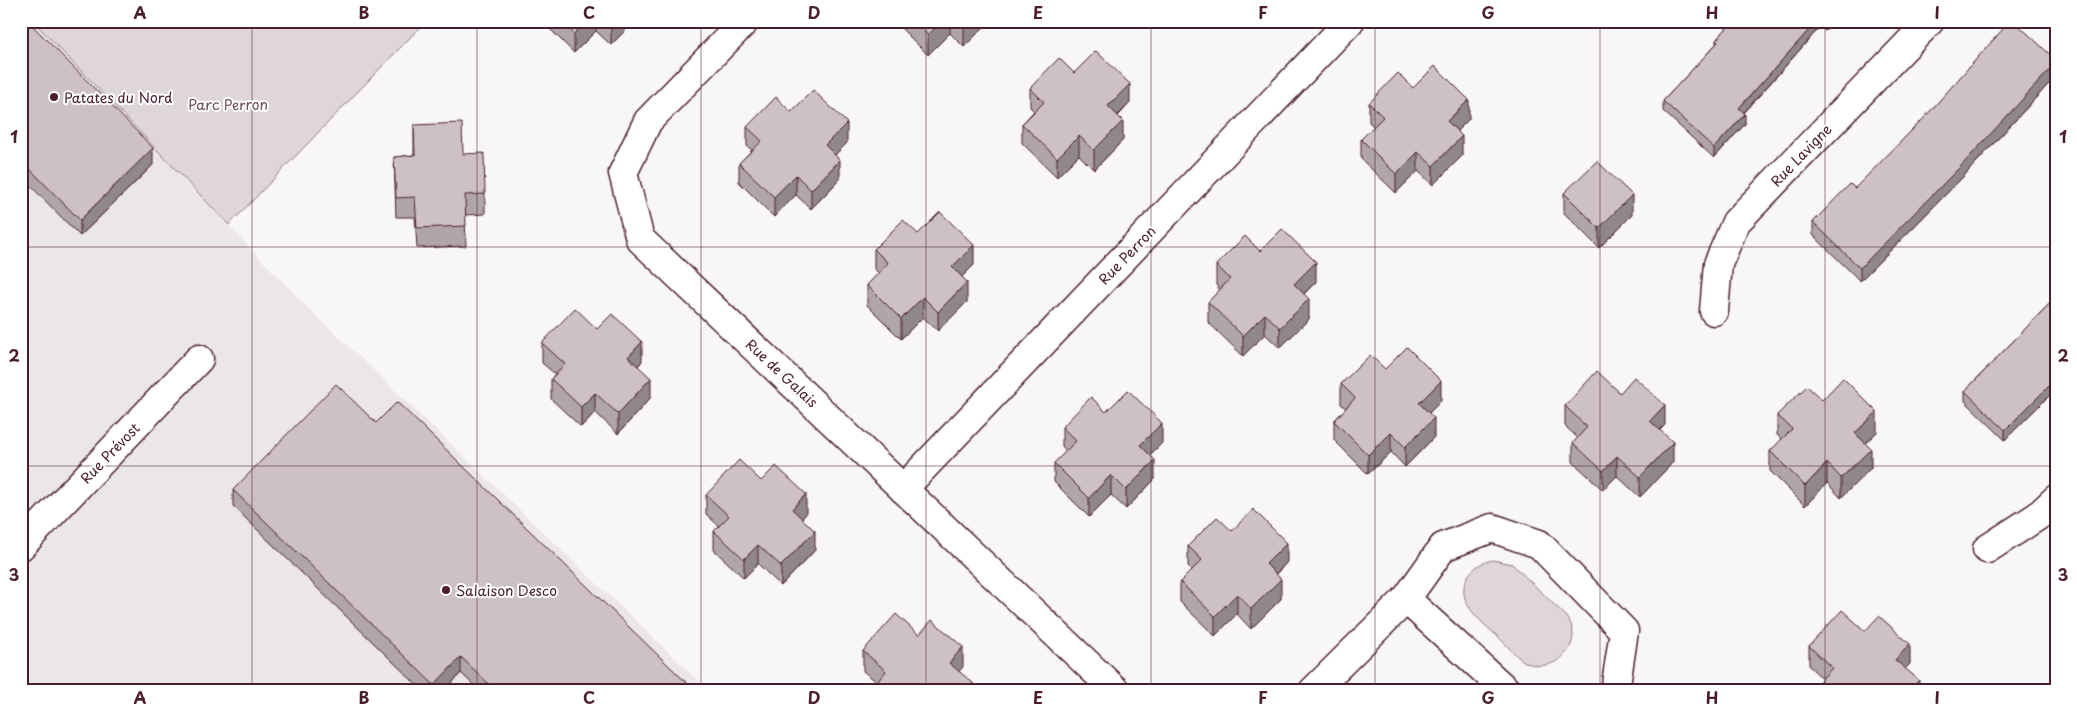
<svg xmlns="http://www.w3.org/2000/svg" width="2077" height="712" font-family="'Playpen Sans',sans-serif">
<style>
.built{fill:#ebe6e8}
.green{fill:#ded6d9;stroke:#947a82}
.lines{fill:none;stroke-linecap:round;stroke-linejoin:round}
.minor-casing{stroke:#4a1f2b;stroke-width:31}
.minor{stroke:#fff;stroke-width:28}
.wall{fill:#b0a6a9;stroke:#4a1f2b}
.shaded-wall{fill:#908789;stroke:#4a1f2b}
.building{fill:#cdc1c4;stroke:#4a1f2b}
.grid{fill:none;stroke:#4a1f2b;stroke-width:1;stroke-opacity:0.55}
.poi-dot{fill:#4a1f2b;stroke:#fff;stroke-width:2}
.labels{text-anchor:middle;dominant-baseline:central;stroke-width:4;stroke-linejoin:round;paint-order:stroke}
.poi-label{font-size:14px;fill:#4a1f2b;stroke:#fff;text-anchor:start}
.park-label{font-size:14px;fill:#6f4d56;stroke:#fff}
.street-label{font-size:14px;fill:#4a1f2b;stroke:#fff}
.neatline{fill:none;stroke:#4a1f2b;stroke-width:2}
.grid-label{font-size:16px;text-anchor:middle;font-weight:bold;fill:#4a1f2b}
</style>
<rect width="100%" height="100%" fill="#f8f6f7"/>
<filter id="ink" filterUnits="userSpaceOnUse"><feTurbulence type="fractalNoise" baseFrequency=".02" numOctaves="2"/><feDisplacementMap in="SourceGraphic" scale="10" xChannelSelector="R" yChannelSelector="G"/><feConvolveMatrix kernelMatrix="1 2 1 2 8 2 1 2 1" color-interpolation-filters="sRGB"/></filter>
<g filter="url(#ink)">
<polygon class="built" points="21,21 33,21 301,301 709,691 21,691"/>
<g class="green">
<polygon points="33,21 426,21 229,225"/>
<path d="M1493,560L1512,564L1567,617C1574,627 1575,639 1569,649C1560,664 1541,670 1525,662C1515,656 1506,644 1497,636C1481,621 1453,601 1468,576C1474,567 1482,562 1493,560Z"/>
</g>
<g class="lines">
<g class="minor-casing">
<g id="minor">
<polyline points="745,21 648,121 623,173 640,239 1116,691"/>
<polyline points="1714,311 1718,264 1736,222 1930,21"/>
<polyline points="903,489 1350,21"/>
<polyline points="21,546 199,359"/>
<polyline points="1987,549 2038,516 2056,499"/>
<polyline points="1406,599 1507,691"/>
<polyline points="1313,691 1406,599 1443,547 1492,528 1539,544 1624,631 1615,691"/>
</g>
</g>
<use href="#minor" class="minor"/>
</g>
<g class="wall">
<polygon points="21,21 153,165 80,236 21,176"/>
<polygon points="542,21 635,21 611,45 596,31 574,53"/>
<polygon points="894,21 990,21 964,47 950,33 928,55"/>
<polygon points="1733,21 1834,21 1825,31 1820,27 1744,113 1745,124 1714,158 1663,111 1663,101 1716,44 1716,40"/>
<polygon points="2056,60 2056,76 1960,180 1860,281 1813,235 1813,222 1855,188"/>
<polygon points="1074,73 1130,103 1118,116 1123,140 1094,170 1079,155 1057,177 1022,143 1022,124 1034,111 1030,107 1030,88"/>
<polygon points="1413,88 1469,119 1457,131 1462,156 1433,185 1418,171 1396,193 1361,159 1361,139 1374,127 1369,122 1369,103"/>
<polygon points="791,112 847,143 835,155 840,179 811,209 796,195 774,217 739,182 739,163 752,150 747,146 747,127"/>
<polygon points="414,125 463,154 485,194 485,214 465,215 466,246 417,248 415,217 396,217 394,157 414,155"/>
<polygon points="1564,193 1632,215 1599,248 1564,213"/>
<polygon points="918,234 974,265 962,277 967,302 938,331 923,317 901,339 867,305 867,285 879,273 874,269 874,249"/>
<polygon points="1260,251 1316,282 1304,294 1309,319 1280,348 1265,334 1243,356 1208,322 1208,302 1220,290 1216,285 1216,265"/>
<polygon points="2056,297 2056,386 2052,390 2052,393 2005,440 1965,401 1965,391"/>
<polygon points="597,329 642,361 638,366 651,397 618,434 595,412 581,427 551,399 551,379 555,374 542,363 542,343"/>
<polygon points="1385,369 1441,401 1429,413 1434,437 1405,467 1391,452 1368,474 1334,440 1334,421 1346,408 1341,404 1341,384"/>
<polygon points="1620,393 1665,425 1660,430 1673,462 1640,497 1617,476 1603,490 1573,462 1573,443 1578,438 1565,426 1565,406"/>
<polygon points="1822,400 1877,432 1865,443 1871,468 1841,498 1827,483 1805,506 1770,471 1770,451 1782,439 1777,435 1777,415"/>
<polygon points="1106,412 1162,443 1150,455 1155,479 1126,509 1111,495 1089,517 1054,482 1054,463 1066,451 1062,446 1062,427"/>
<polygon points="376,423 695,691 480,691 461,673 444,691 423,691 233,506 233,490"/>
<polygon points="761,481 806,514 802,518 815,550 781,586 758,564 744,578 714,550 714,531 719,526 706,514 706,495"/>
<polygon points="1232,531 1287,562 1276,574 1281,599 1251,629 1237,614 1215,636 1180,602 1180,582 1192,570 1188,566 1188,546"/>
<polygon points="1865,631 1910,664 1905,669 1919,691 1819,691 1819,682 1822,678 1809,666 1809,646"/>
<polygon points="919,635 963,667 959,671 973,691 873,691 873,687 877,682 863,671 863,651"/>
<polygon points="2056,675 2056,691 2051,691 2051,680"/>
</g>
<g class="shaded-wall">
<polygon points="586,21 596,21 596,31 574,53 574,34"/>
<polygon points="615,21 635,21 611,45 611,26"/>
<polygon points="942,21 950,21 950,33 928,55 928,35"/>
<polygon points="970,21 990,21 964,47 964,27"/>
<polygon points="1817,21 1820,21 1820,27 1739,118 1739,108"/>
<polygon points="1825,21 1834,21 1825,31"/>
<polygon points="2056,63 2056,76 1960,180 1860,281 1860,268"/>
<polygon points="1130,84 1130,103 1108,125 1108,106"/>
<polygon points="1469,100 1469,119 1447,141 1447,121"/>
<polygon points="1745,114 1745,124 1714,158 1714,148"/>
<polygon points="1123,121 1123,140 1094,170 1094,150"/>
<polygon points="847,123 847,143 825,165 825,145"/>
<polygon points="1079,136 1079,155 1057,177 1057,158"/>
<polygon points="1462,136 1462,156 1433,185 1433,166"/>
<polygon points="153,148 153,165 80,236 80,220"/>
<polygon points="1418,152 1418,171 1396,193 1396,174"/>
<polygon points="840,160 840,179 811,209 811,190"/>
<polygon points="796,175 796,195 774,217 774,197"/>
<polygon points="1632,195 1632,215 1599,248 1599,228"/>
<polygon points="974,245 974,265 952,287 952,267"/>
<polygon points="1316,262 1316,282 1294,303 1294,284"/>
<polygon points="967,282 967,302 938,331 938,312"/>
<polygon points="923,297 923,317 901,339 901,319"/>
<polygon points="1309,299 1309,319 1280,348 1280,328"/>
<polygon points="1265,314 1265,334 1243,356 1243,336"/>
<polygon points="642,342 642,361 628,377 628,357"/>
<polygon points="2056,376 2056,386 2052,390 2052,393 2005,440 2005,430"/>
<polygon points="651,378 651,397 618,434 618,414"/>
<polygon points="1441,381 1441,401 1419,423 1419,403"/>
<polygon points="595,393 595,412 581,427 581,407"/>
<polygon points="1665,405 1665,425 1650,440 1650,421"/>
<polygon points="1877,412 1877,432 1855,453 1855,433"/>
<polygon points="1434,418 1434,437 1405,467 1405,447"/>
<polygon points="1162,423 1162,443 1140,465 1140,445"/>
<polygon points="1391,433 1391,452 1368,474 1368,455"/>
<polygon points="1673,442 1673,462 1640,497 1640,477"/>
<polygon points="1871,449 1871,468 1841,498 1841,478"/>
<polygon points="1617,456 1617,476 1603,490 1603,471"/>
<polygon points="1155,460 1155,479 1126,509 1126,490"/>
<polygon points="1827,463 1827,483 1805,506 1805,486"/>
<polygon points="1111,475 1111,495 1089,517 1089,498"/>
<polygon points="806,494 806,514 792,529 792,509"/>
<polygon points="815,531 815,550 781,586 781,566"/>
<polygon points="1287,543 1287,562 1266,584 1266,564"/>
<polygon points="758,545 758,564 744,578 744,559"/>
<polygon points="1281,579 1281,599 1251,629 1251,609"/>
<polygon points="1237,594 1237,614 1215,636 1215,616"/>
<polygon points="1910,644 1910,664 1895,679 1895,660"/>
<polygon points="963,647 963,667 949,682 949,663"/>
<polygon points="461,657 461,673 444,691 434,691 434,685"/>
<polygon points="1919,680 1919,691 1909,691"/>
<polygon points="973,683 973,691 966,691"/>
</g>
<g class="building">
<polygon points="21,21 28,21 153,148 80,220 21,160"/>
<polygon points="562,21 586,21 574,34"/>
<polygon points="606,21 615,21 611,26"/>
<polygon points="914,21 942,21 928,35"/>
<polygon points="958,21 970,21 964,27"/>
<polygon points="1733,21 1817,21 1739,108 1745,114 1714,148 1663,101 1718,42 1716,40"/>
<polygon points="2010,21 2014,21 2056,60 2056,63 1960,167 1860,268 1813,222 1850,184 1855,188 1924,118"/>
<polygon points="1096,51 1130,84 1108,106 1123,121 1094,150 1079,136 1057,158 1022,124 1044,102 1030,88 1059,58 1074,73"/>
<polygon points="1435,66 1469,100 1447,121 1462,136 1433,166 1418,152 1396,174 1361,139 1383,117 1369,103 1398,73 1413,88"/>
<polygon points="813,90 847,123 825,145 840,160 811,190 796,175 774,197 739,163 762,141 747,127 776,97 791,112"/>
<polygon points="462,123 463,154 484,153 485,194 465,195 466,226 417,228 415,197 396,198 394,157 415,155 414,125"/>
<polygon points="1597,161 1632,195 1599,228 1564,193"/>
<polygon points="940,212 974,245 952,267 967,282 938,312 923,297 901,319 867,285 888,263 874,249 903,220 918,234"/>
<polygon points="1282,229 1316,262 1294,284 1309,299 1280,328 1265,314 1243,336 1208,302 1230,279 1216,265 1245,236 1260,251"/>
<polygon points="2056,297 2056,376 2050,381 2052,383 2005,430 1965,391"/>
<polygon points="575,308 597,329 612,314 642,342 628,357 651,378 618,414 595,393 581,407 551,379 565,364 542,343"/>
<polygon points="1407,347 1441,381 1419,403 1434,418 1405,447 1391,433 1368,455 1334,421 1355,398 1341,384 1370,355 1385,369"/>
<polygon points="1597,371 1620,393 1634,377 1665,405 1650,421 1673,442 1640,477 1617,456 1603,471 1573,443 1587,427 1565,406"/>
<polygon points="1843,378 1877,412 1855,433 1871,449 1841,478 1827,463 1805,486 1770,451 1792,429 1777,415 1807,386 1822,400"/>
<polygon points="336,384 376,423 397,402 695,691 496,691 461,657 434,685 233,490"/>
<polygon points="1128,390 1162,423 1140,445 1155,460 1126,490 1111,475 1089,498 1054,463 1076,441 1062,427 1091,397 1106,412"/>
<polygon points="739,460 761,481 776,466 806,494 792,509 815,531 781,566 758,545 744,559 714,531 729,516 706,495"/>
<polygon points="1253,509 1287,543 1266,564 1281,579 1251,609 1237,594 1215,616 1180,582 1202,560 1188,546 1217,517 1232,531"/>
<polygon points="1842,610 1865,631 1879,616 1910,644 1895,660 1919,680 1909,691 1828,691 1819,682 1832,668 1809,646"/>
<polygon points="896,614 919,635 932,620 963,647 949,663 973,683 966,691 877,691 873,687 886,671 863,651"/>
<polygon points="2056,675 2056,684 2051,680"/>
</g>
</g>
<path class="grid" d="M252,21V691M477,21V691M701,21V691M926,21V691M1151,21V691M1375,21V691M1600,21V691M1825,21V691M21,247H2056M21,466H2056"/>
<g class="poi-dot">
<circle cx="54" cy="97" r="5"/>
<circle cx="446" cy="590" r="5"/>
</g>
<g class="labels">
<g class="poi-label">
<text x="64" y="97">Patates du Nord</text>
<text x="456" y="590">Salaison Desco</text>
</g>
<g class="park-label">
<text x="228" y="104">Parc Perron</text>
</g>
<g class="street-label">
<text transform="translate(1801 155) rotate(-46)">Rue Lavigne</text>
<text transform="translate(1127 255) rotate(-46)">Rue Perron</text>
<text transform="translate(782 373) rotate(43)">Rue de Galais</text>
<text transform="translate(110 453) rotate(-46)">Rue Prévost</text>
</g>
</g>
<rect width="2077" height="712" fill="none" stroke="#fff" stroke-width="55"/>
<rect x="28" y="28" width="2022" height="656" class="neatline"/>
<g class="grid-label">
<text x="140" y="19">A</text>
<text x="364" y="19">B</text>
<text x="589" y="19">C</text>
<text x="814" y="19">D</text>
<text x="1038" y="19">E</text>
<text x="1263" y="19">F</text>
<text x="1488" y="19">G</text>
<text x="1712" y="19">H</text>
<text x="1937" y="19">I</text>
<text x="14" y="143">1</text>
<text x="2063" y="143">1</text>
<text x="14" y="362">2</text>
<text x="2063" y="362">2</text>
<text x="14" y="581">3</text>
<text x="2063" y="581">3</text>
<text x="140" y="704">A</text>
<text x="364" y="704">B</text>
<text x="589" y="704">C</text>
<text x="814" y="704">D</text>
<text x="1038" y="704">E</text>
<text x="1263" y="704">F</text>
<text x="1488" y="704">G</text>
<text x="1712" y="704">H</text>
<text x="1937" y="704">I</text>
</g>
</svg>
